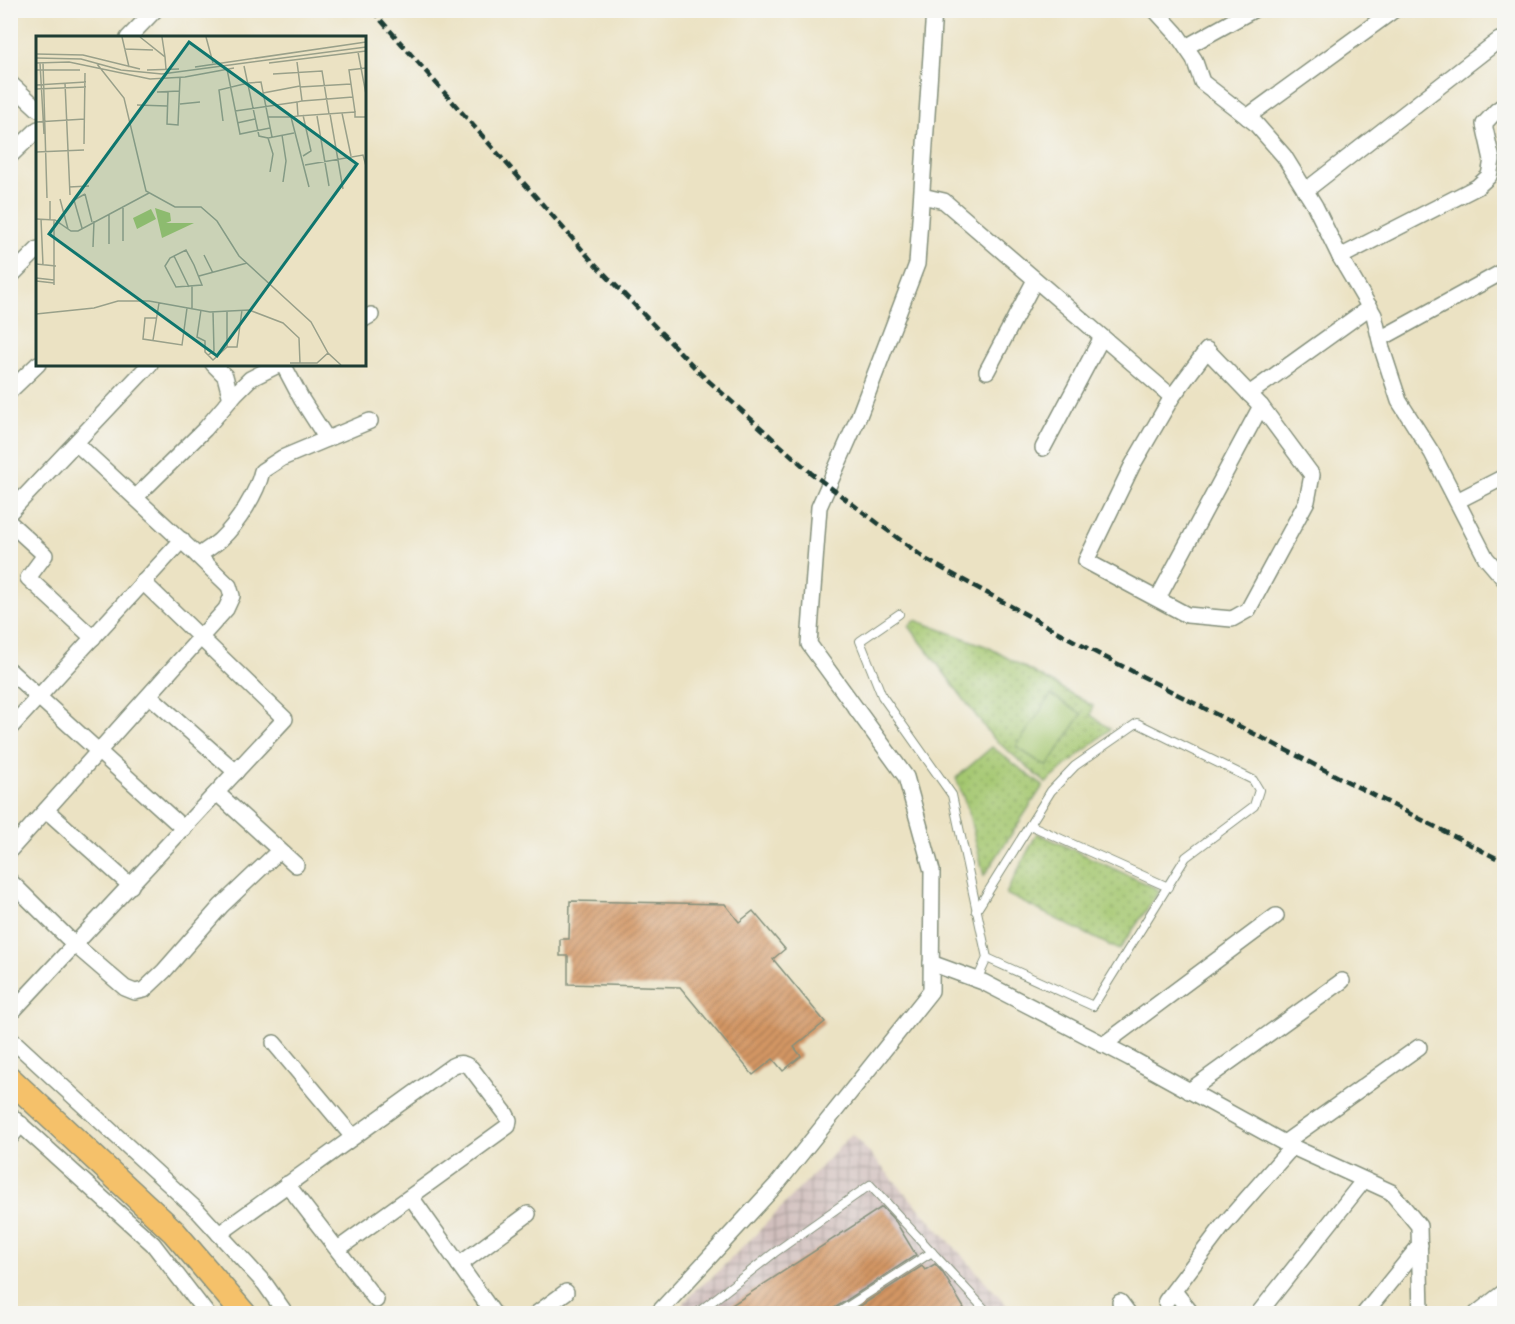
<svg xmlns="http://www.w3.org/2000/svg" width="1515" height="1324" font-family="Caveat,sans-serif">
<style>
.industrial{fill:url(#industrial-grid)}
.green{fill:url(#green-dots);stroke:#628252;stroke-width:1.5}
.pitch{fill:#a4c770;stroke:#628252;stroke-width:1.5}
.building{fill:url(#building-hatch)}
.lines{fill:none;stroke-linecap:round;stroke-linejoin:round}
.service-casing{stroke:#85907c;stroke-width:10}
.minor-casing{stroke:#85907c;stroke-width:18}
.trunk-casing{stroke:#85907c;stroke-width:27}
.service{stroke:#fff;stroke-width:8}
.minor{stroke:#fff;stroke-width:15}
.trunk{stroke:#f5c16b;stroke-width:24}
.rail{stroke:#1f3d34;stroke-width:4.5;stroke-dasharray:9 4.5;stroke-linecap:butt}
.inset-road{fill:none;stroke:#99a08a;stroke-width:1.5}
.view{fill:#0f766e;fill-opacity:0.15;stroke:#0f766e;stroke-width:3}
.inset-edge{fill:none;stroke:#1f3d34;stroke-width:3}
</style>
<defs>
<pattern id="industrial-grid" width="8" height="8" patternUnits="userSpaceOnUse" patternTransform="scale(1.5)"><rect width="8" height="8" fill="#d1bfbd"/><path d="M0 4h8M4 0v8" fill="none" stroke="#a99c9a"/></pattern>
<pattern id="green-dots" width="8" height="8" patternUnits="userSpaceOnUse" patternTransform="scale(1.5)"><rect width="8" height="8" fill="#a4c770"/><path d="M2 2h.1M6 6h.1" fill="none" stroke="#85a35d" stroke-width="1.8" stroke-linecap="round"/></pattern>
<pattern id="building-hatch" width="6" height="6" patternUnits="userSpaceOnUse" patternTransform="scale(1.5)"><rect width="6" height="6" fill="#d39664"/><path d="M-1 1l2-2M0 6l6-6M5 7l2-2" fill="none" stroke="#ab7c53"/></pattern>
</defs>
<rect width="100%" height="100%" fill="#f6f6f2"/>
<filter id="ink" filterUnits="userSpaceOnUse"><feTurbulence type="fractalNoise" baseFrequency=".0167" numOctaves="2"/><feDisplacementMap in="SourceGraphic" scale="12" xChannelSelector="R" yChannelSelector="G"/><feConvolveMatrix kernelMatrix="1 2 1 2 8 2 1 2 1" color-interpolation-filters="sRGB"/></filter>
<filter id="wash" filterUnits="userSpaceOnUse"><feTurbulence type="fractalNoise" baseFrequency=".008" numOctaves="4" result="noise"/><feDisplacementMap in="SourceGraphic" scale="24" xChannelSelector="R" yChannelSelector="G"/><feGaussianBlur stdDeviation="1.35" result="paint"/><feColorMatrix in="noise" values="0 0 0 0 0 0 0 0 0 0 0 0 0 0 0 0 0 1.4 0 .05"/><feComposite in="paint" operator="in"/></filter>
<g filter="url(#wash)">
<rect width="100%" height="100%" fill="#ebe2c3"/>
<polygon class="industrial" points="852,1134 1014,1313 674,1314 697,1288 710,1279 754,1236"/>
<g class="green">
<polygon points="915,620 988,647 1093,706 1091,715 1110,729 1046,783 992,737 909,626"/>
<polygon points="992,747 1043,786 984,876 968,810 956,778"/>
<polygon points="1037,833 1160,890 1119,950 1006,894"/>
</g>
<polygon class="pitch" points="1051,695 1082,714 1047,767 1016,747"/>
<g id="blocks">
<g class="building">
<polygon points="570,901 725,904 739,922 753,911 785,949 773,959 825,1022 794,1047 801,1056 783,1071 773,1059 753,1075 680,987 568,984 568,956 560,956 560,939 569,939"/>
<polygon points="882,1207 896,1222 916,1255 833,1309 830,1314 718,1314"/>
<polygon points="935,1264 943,1273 964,1308 955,1314 848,1314 922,1266 925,1270"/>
</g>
</g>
</g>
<g filter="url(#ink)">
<use href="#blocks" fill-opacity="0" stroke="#85907c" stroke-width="1.5"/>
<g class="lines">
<g class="service-casing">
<g id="service">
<polyline points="899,614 860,641 882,696 952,795 987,958 977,980"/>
<polyline points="1030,825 1168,887"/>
<polyline points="976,911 1051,791 1075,766 1137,723 1253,780 1259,790 1254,806 1186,857 1093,1006 987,958"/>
<polyline points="696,1314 774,1253 870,1185 989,1314"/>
<polyline points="836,1314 932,1252"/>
</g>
</g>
<g class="minor-casing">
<g id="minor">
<polyline points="1155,10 1176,33 1194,59 1202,82 1255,123 1284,156 1315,206 1340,257 1374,315 1382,349 1399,401 1432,453 1486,558 1504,579"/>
<polyline points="128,38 155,10"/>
<polyline points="1186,47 1253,10"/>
<polyline points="10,83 38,109"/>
<polyline points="1247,117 1394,10"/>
<polyline points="10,156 38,129"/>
<polyline points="1305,191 1499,40 1504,41"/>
<polyline points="922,196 944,201 1172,397"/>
<polyline points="1340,257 1477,187 1489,176 1492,160 1484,124 1496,111 1504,105"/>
<polyline points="10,277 38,249"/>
<polyline points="364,319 371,315"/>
<polyline points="1380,339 1504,271"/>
<polygon points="1207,350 1261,406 1312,475 1307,501 1248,610 1232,619 1187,615 1086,561 1132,466 1172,397"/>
<polyline points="213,364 225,376 231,399"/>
<polyline points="283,364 302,400 327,439"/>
<polyline points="987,371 1035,280"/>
<polyline points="10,391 38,364"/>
<polyline points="1249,394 1370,307"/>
<path d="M76,443L198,556C206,550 215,545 221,539C238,523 257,493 262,471L282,458L370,421"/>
<polyline points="1043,448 1102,337"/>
<polyline points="136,497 205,429 235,394 250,379 280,364"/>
<polyline points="1457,501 1504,477"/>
<polyline points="10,512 150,364"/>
<polyline points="10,523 45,555 28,578 93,638"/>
<polyline points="1158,598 1261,406"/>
<polyline points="10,671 184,829"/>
<polyline points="150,696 236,772"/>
<polyline points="10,728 182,540"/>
<polyline points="217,793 296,865"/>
<polyline points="46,810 131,886"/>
<polyline points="10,850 226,609 232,596 229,586 198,556"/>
<polyline points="10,881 75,945 125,988 135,992 144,990 164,971 221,906 279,851"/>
<polyline points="931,963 983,982 1130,1058 1286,1144 1391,1192 1419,1226 1421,1314"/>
<polyline points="10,1014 285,719 143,582"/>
<polyline points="10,1038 198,1211 265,1284 286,1314"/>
<polyline points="274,1043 353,1137"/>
<polyline points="1103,1045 1276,916"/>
<polyline points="1189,1091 1342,981"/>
<polyline points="10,1115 153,1244 207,1314"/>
<polyline points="10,1138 21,1124"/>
<polyline points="1284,1143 1419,1047"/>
<polyline points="287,1184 376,1300"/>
<polyline points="411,1197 494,1314"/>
<path d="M219,1234L452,1066C460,1062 464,1063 471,1068L506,1114L509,1120L508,1126L338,1249"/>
<polyline points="459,1265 528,1214"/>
<polyline points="1174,1291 1192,1314"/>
<polyline points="1166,1301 1222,1227 1292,1147"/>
<polyline points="1120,1302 1129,1314"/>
<polyline points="536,1314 566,1292"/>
<polyline points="657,1314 777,1184 931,991 932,871 906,777 809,644 819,507 859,416 917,264 934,10"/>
<polyline points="1258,1314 1364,1180"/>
<polyline points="1364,1314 1420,1245"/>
<polyline points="1476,1314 1504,1292"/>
</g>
</g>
<g class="trunk-casing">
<polyline id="trunk" points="10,1079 174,1232 244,1314"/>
</g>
<use href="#service" class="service"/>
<use href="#minor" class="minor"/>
<use href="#trunk" class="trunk"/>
<polyline class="rail" points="372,10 593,262 701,374 811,473 927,560 1087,648 1504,862"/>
</g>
</g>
<g transform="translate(36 36)">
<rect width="330" height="330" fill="#ebe2c3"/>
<path d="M119,172L134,177L135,185L130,187H158L126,202ZM115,173L120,183L101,193L97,182Z" fill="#a4c770"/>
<path class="inset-road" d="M86,1L93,31M104,1L129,21L130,33M126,1L129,21M170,1L177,27M88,13L117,14M322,16L330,58M0,18L47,19L104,33M0,22L45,23L85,34L126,38L330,11M261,26L266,65L261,66L262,80L319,76V81H330M0,27L33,26L114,43L149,41L198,32M4,27L8,98M7,27L11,162M233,27L330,15M61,28L88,62L110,155L139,171H165L181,185L203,220L275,286L292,317L305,329M208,30L223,100L232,102M159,31L330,6M191,33L204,98L234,92M0,34H44M111,34L143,33M237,38L286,35L293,78M29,47L34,159M212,47L225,46L236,101M0,49L50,46M264,51L315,48M0,53L50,51M121,56L144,55M132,56L131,88L142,89L144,42M227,57L264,50M266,65L317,61M144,68L164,66M101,69L131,70M199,75L261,66M319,76L313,34L330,32M306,77L315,120M294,78L307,153M267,79L275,115L267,120M262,80L255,81L273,151M281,80L293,150M232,81H255M187,85L183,54L212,47M0,86L49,83M201,87L219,83M246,99L250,125L247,146M48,108L49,37M0,116L48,114M269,129L327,119L330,130M234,136L237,118L232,102L258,97M33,151L53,150M49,158L56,186M24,163L32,193M14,165V184M87,172V205M0,183L19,184L35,195H42L113,157M5,183L7,229M46,192L38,164L49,158M73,208V178M57,211L58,185M150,214L158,229L166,249L140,251L129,230L134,222ZM168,219L177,237M138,220L153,251M0,228L20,230M163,240L211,227M0,242L18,244M0,245L18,247M18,249V184M156,273V250M165,274L161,301L169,305V316L177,324L191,311H201L206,274M191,275V311M0,278L58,272L82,265H113L174,276L213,274L247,287L263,302L264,327M121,282H109L107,303L146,309L151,272M117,304L123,267M172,319L178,315L177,276M254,327H281L292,317"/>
<path class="view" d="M153,6L321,128L181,320L13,198Z"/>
<rect width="330" height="330" class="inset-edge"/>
</g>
<rect width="1515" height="1324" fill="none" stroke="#f6f6f2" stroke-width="36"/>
</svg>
